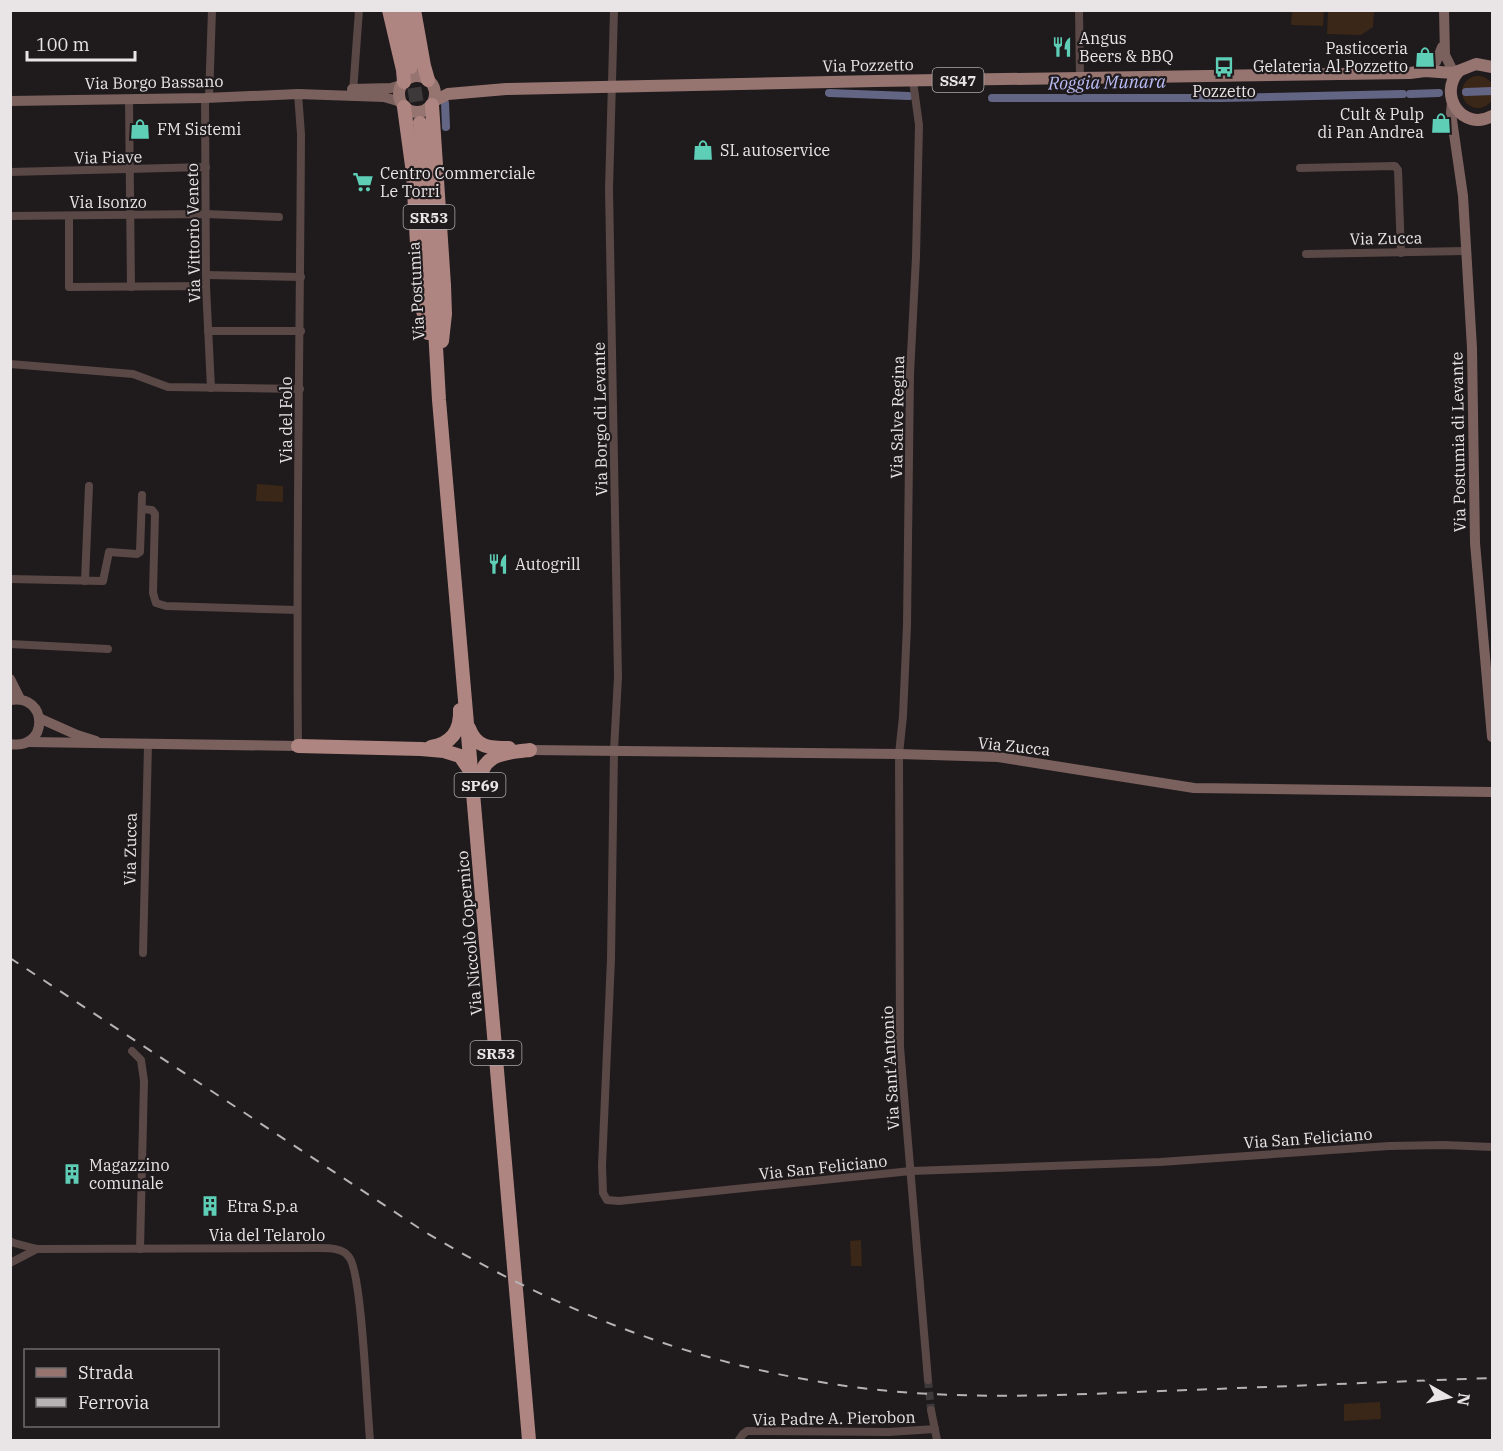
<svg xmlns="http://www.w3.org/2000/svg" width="1503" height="1451" font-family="'IBM Plex Serif',serif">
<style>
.green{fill:#3a2717}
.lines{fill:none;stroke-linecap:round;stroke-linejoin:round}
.canal{stroke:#636585;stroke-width:8}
.street-tunnel{stroke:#3d383a;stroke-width:8;stroke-dasharray:8 4;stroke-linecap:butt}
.highway-tunnel{stroke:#3d383a;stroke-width:14;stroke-dasharray:14 7;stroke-linecap:butt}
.street{stroke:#594846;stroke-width:8}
.secondary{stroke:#7b615e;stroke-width:10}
.primary{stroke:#967470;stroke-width:12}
.highway{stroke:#ae8580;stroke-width:14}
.rail{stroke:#b7b3b5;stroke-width:2;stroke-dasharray:10 10;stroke-linecap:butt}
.labels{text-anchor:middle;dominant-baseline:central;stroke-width:4.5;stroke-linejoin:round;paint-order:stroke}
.shield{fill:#1f1a1c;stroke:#aca8aa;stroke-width:1.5}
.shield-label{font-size:15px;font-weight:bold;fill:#e9e5e7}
.poi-label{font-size:16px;fill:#e9e5e7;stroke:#1f1a1c;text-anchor:start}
.street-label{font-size:16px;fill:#e9e5e7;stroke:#1f1a1c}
.water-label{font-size:18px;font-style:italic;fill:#babcf6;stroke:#1f1a1c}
</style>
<rect width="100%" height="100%" fill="#1f1a1c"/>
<g class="green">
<polygon points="1292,11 1324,11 1323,26 1291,25"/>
<polygon points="1328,11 1374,11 1373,27 1361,35 1327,34"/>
<circle cx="1478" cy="92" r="16"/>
<polygon points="257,484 283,486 283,502 256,501"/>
<polygon points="861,1240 862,1266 851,1266 850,1241"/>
<polygon points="1380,1402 1381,1419 1344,1421 1344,1404"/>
</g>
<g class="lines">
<g class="canal">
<polyline points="1466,92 1492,91"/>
<polyline points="829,93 909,96"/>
<polyline points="1410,94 1439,93"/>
<polyline points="992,98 1221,98 1403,94"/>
<polyline points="445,103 446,127"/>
</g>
<polyline class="street-tunnel" points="928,1380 931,1410"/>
<polyline class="highway-tunnel" points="411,67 420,123"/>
<g class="street">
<polyline points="614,10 609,189 618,677 614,750 611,959 602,1166 603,1193 607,1200 619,1201 911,1171 1160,1162 1389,1146 1444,1145 1492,1147"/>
<polyline points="1079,10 1080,78"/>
<polyline points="913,81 919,125 916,257 910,374 907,625 903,716 899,754 900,1047 928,1380"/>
<polyline points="353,92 359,10"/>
<path d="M298,94L301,134C300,338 296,542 298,746"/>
<polyline points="205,98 206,286 211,388"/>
<polyline points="209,98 212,10"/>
<polyline points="129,100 131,287"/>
<polyline points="1300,168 1395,166 1398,170 1401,253"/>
<polyline points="10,172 206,167"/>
<polyline points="10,216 205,214 279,217"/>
<polyline points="69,216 69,287 206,286"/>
<polyline points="1306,254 1465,251"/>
<polyline points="206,275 301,277"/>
<polyline points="208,331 301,331"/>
<polyline points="10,364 133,374 168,387 300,389"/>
<polyline points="142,509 152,510 155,514 153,593 156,603 166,606 297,610"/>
<polyline points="10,579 103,581 109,552 137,554 140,552 142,495"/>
<polyline points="85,581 89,486"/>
<polyline points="10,644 108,649"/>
<polyline points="143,953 148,745"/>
<polyline points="132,1051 141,1060 144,1081 140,1249"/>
<path d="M10,1241L14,1243L37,1249L319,1248C329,1248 343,1248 349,1257C362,1272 367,1411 370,1440"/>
<polyline points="10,1263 37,1249"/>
<polyline points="931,1410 937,1440"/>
<polyline points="739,1440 743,1434 747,1431 889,1432 935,1429"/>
</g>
<g class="secondary">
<polyline points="1444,10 1445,55 1451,67 1453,79"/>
<polyline points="1425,71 1436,62 1442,47"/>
<polyline points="352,89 391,88 401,85"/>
<polyline points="10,101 205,98 298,94 384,97 401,102"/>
<polyline points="1452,102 1451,113 1463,196 1472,348 1475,543 1492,737"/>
<polyline points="10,679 20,699"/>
<path d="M10,700C49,693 49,751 10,744"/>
<polyline points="39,718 77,735 96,741"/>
<polyline points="29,742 298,746"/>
<polyline points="530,750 899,754 998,757 1194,788 1492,792"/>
</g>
<g class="primary">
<path d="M1459,71C1437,95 1463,132 1492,116"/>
<circle cx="417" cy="94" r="18"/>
<polyline points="434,101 448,94 506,89 876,81 1410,73 1425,71 1453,73 1476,64 1492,67"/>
</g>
<g class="highway">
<polyline points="389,10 403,70 404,82"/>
<polyline points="402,10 411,67"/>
<polyline points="414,10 424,66 428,80"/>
<polyline points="432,105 444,285 445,314 442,341"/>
<polyline points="404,107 413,173 420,297 428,333"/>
<polyline points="420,123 427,187 439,400 529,1440"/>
<path d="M469,728C476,748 490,748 509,748"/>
<polyline points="298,746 421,749 444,751 460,756 471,772"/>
<path d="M431,747C451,744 461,731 460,710"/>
<path d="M480,789C478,754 502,753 530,750"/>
</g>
<path class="rail" d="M10,958L425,1232C544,1303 672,1356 809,1380C926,1402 1043,1396 1161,1391C1272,1387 1382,1382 1492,1378"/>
</g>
<defs>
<g id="restaurant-bare" transform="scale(1.62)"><path d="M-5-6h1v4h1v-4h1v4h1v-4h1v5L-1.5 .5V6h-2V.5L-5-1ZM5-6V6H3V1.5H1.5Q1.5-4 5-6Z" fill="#5eceb7" stroke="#1f1a1c" stroke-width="2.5" paint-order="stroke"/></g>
<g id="shop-bare" transform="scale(1.62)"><path d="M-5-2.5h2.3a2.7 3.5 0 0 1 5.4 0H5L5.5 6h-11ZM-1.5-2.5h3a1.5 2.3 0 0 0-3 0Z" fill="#5eceb7" stroke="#1f1a1c" stroke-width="2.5" paint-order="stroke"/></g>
<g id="bus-bare" transform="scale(1.62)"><path d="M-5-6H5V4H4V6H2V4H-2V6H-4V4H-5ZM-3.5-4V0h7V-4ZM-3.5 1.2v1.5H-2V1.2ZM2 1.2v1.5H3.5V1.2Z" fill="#5eceb7" stroke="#1f1a1c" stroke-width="2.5" paint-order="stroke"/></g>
<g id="supermarket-bare" transform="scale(1.62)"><path d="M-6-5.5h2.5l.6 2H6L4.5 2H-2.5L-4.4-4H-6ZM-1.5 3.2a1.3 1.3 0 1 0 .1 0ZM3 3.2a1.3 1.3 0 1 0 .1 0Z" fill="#5eceb7" stroke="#1f1a1c" stroke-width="2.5" paint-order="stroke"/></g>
<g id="building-bare" transform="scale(1.62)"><path d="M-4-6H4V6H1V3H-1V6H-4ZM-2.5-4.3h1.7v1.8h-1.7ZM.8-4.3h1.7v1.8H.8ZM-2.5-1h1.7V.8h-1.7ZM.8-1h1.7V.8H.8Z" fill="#5eceb7" stroke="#1f1a1c" stroke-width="2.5" paint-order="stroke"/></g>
</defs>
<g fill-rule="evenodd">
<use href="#restaurant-bare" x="1062" y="47"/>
<use href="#shop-bare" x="1425" y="57"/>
<use href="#bus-bare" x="1224" y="67"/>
<use href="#shop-bare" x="1441" y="123"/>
<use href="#shop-bare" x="140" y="129"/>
<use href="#shop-bare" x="703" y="150"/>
<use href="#supermarket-bare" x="363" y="182"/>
<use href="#restaurant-bare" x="498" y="564"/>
<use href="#building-bare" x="72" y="1174"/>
<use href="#building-bare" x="210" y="1206"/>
</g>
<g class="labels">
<g class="shield">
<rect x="932.5" y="68" width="51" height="24" rx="4.5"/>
<rect x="403.5" y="205" width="51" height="24" rx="4.5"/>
<rect x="454.5" y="773" width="51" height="24" rx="4.5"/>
<rect x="470.5" y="1041" width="51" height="24" rx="4.5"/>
</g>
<g class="shield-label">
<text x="958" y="80">SS47</text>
<text x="429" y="217">SR53</text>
<text x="480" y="785">SP69</text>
<text x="496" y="1053">SR53</text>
</g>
<g class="poi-label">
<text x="1079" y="38">Angus<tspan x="1079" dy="18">Beers &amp; BBQ</tspan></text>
<text x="1408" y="48" text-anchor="end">Pasticceria<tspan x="1408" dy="18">Gelateria Al Pozzetto</tspan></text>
<text x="1224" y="91" text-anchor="middle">Pozzetto</text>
<text x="1424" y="114" text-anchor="end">Cult &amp; Pulp<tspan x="1424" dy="18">di Pan Andrea</tspan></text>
<text x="157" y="129">FM Sistemi</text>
<text x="720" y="150">SL autoservice</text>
<text x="380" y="173">Centro Commerciale<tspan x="380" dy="18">Le Torri</tspan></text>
<text x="515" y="564">Autogrill</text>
<text x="89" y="1165">Magazzino<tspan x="89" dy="18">comunale</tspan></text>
<text x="227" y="1206">Etra S.p.a</text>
</g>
<g class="street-label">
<text transform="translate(868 65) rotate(-1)">Via Pozzetto</text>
<text transform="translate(154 82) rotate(-1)">Via Borgo Bassano</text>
<text transform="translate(108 157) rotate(-1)">Via Piave</text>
<text x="108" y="202">Via Isonzo</text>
<text transform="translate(193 233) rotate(-91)">Via Vittorio Veneto</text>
<text transform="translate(1386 238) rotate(-1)">Via Zucca</text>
<text transform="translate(416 291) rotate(-93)">Via Postumia</text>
<text transform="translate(897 417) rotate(-89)">Via Salve Regina</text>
<text transform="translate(600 419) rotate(-91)">Via Borgo di Levante</text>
<text transform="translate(286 420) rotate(-90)">Via del Folo</text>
<text transform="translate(1458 442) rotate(-91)">Via Postumia di Levante</text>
<text transform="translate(1014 746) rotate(6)">Via Zucca</text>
<text transform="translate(130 849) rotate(-89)">Via Zucca</text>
<text transform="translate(469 933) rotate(-95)">Via Niccolò Copernico</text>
<text transform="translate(890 1068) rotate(-93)">Via Sant'Antonio</text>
<text transform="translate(1308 1138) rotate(-4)">Via San Feliciano</text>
<text transform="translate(823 1167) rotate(-6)">Via San Feliciano</text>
<text x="267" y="1235">Via del Telarolo</text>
<text transform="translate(834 1418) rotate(-1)">Via Padre A. Pierobon</text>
</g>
<g class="water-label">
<text transform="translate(1107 82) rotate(-1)">Roggia Munara</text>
</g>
</g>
<rect width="1503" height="1451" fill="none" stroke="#e9e5e7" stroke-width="24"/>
<rect x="24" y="1349" width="195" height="78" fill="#1f1a1c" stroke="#706b6d" stroke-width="1.5"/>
<rect x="36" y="1368" width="30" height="9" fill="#967470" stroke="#706b6d" stroke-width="1.5"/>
<text x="78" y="1379" font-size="18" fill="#e9e5e7">Strada</text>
<rect x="36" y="1398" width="30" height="9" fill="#b7b3b5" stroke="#706b6d" stroke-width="1.5"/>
<text x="78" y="1409" font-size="18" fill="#e9e5e7">Ferrovia</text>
<g transform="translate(1449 1397) rotate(99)" stroke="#1f1a1c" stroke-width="4.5" paint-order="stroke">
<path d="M0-4.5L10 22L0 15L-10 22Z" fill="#e9e5e7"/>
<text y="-9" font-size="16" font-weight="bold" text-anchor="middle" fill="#e9e5e7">N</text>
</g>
<path d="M27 51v9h108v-9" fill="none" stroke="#e9e5e7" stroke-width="3"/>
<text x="36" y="51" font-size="18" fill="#e9e5e7" stroke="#1f1a1c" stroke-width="4.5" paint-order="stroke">100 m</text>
</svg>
